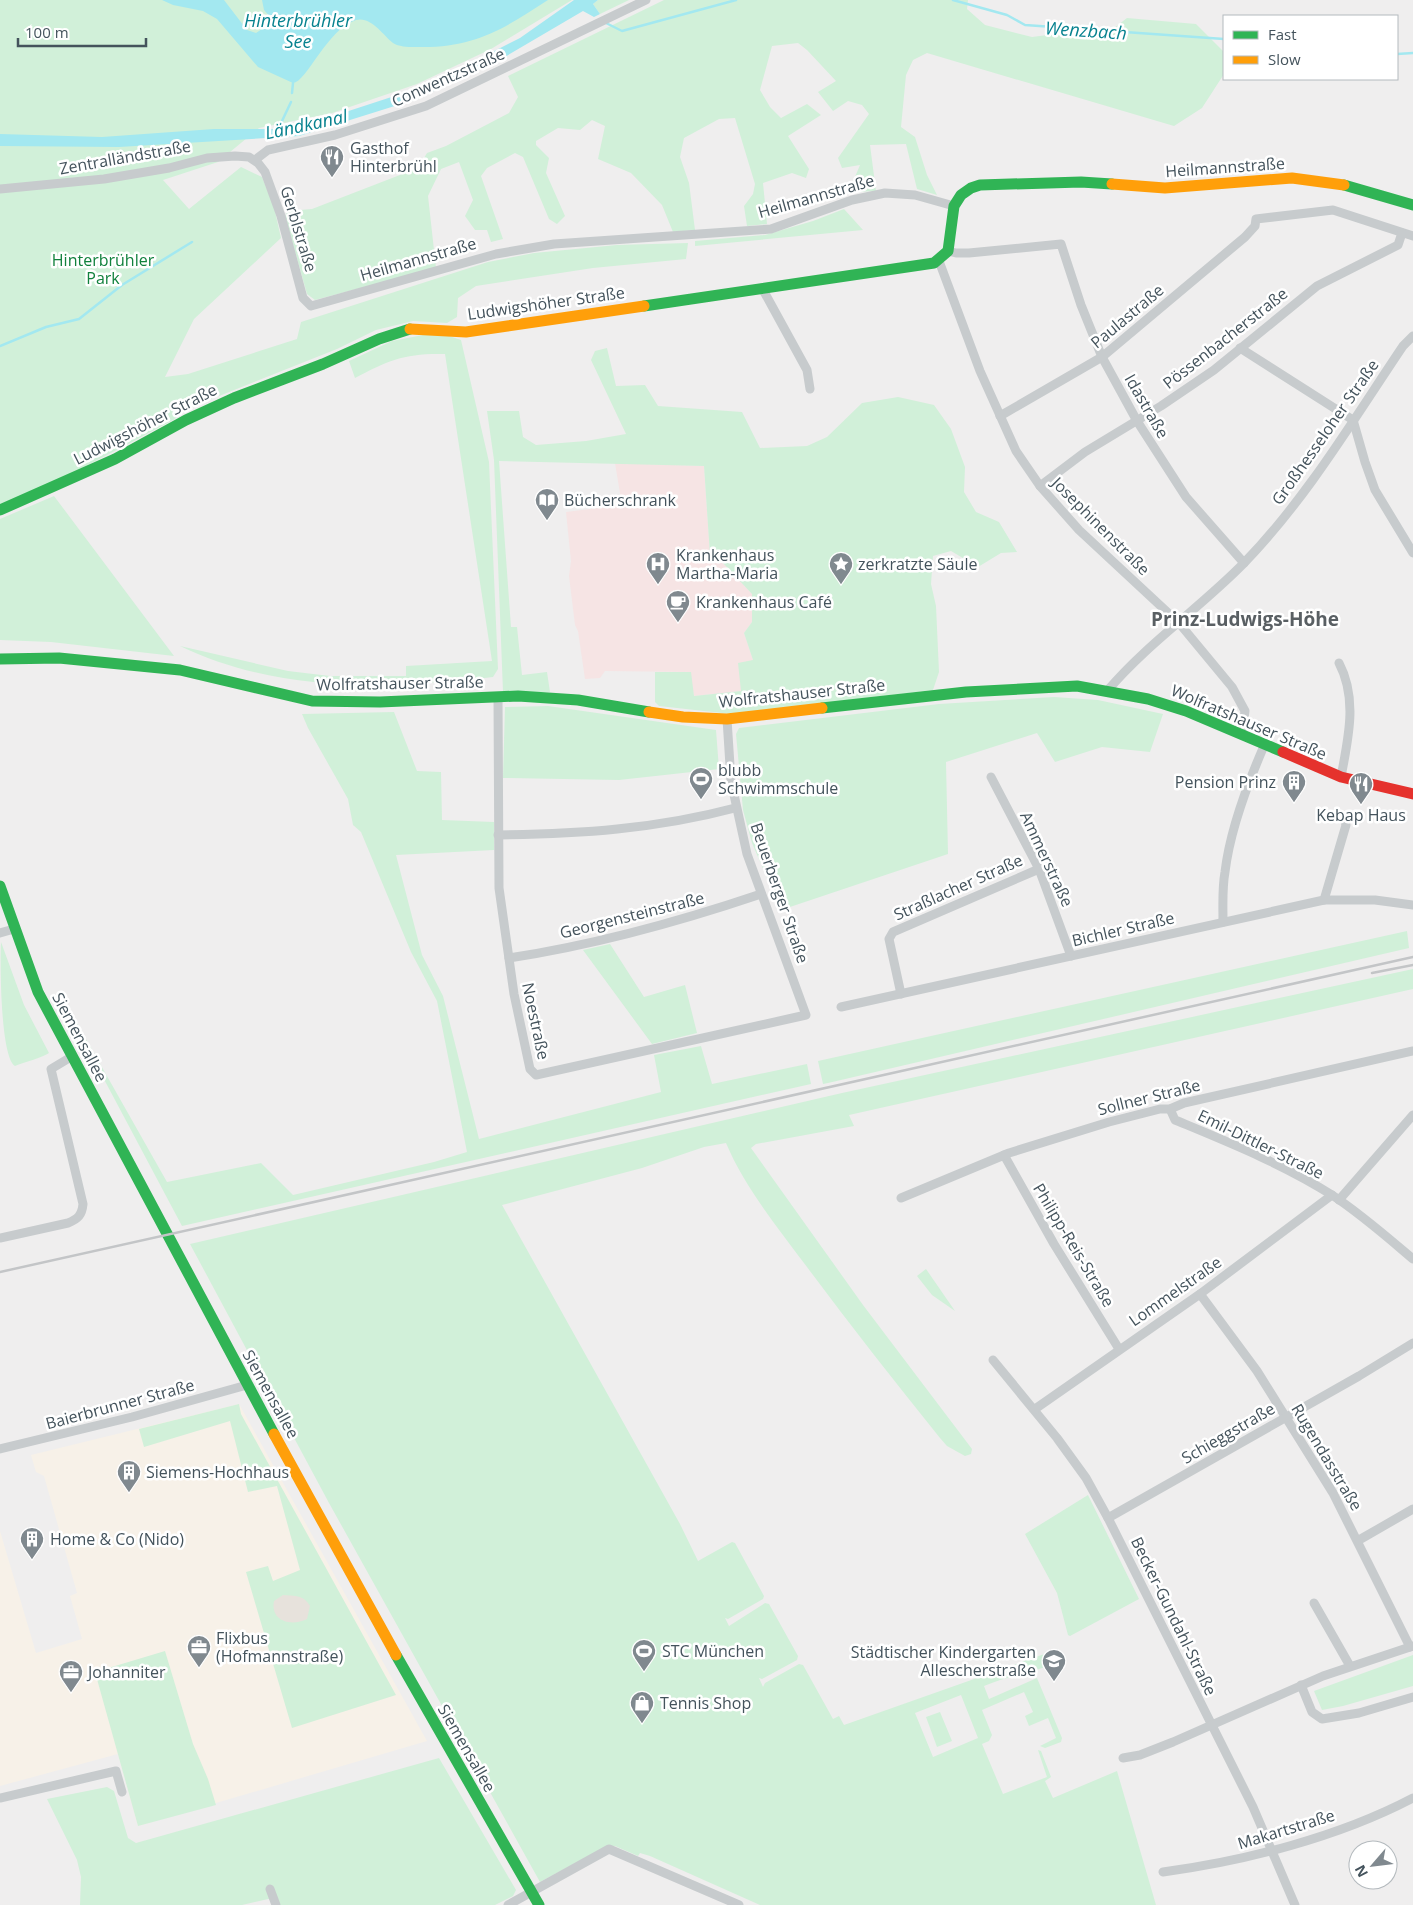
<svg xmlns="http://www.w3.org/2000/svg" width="1413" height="1905" font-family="'Open Sans',sans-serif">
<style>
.commercial{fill:#f7f1e8}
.medical{fill:#f6e4e4}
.green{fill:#d1f0d9;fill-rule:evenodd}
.sand{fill:#e7e2dc}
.water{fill:#a3e8f0}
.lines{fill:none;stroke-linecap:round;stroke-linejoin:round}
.stream{stroke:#a3e8f0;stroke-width:2.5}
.street{stroke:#c7cbcd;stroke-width:9}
.fast{stroke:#30b455;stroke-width:11}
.slow{stroke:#ff9f0a;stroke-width:11}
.jam{stroke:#e5322d;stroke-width:11}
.rail{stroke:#c3c5c7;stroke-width:2.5}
.labels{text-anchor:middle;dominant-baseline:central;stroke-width:5;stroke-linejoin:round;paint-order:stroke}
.street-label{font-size:16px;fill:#44535c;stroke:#fff}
.poi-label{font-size:16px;fill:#44535c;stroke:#fff;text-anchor:start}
.park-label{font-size:16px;fill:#11813d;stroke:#fff}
.water-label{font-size:18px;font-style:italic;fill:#07828f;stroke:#fff}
.quarter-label{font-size:19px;font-weight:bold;fill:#595f63;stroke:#fff}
</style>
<rect width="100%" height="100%" fill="#efeeee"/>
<polygon class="commercial" points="239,1404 427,1741 138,1826 118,1754 0,1786 0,1531 36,1653 82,1639 70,1596 77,1593 44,1476 36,1472 31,1455"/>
<polygon class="medical" points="615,463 704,466 710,555 723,563 752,594 752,622 744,633 753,660 742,691 694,696 690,672 605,671 600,678 585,679 578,631 575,625 569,576 571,561 566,512 622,505"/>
<g class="green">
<path d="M0,0H572L491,49L417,84L332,113L259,128L218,162L163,180L189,209L241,167L262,177L274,207L281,238L194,319L165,377L188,374L297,339L301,322L488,262L534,253L617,245L688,243L686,259L593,268L476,286L458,298L457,317L447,323L413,321L376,330L337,349L179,412L175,419C117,450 60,481 0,506Z"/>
<polygon points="598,0 629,0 600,14 593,4"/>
<polygon points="664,0 968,0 967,9 985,25 1032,37 1079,31 1109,32 1127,18 1196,24 1224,52 1224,74 1202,108 1174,126 927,53 913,60 906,75 901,127 915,137 927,175 937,195 917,189 906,144 870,145 876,191 855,192 852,184 860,165 842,168 838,158 869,114 862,105 848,101 833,111 818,92 836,81 807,50 798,43 772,46 760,90 770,107 781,118 807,104 821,115 788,136 809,169 806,178 792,173 763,183 767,224 747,226 744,206 753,194 755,184 735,118 719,119 684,138 680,157 689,183 695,230 673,232 662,205 631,173 598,159 605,126 592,120 580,130 558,128 536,141 536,145 549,158 546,173 565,216 557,224 549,219 523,157 515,153 487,168 481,176 503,239 491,242 487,230 475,230 465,216 473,200 459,162 441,169 428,196 436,268 315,300 307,294 285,216 288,211 312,209 418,168 427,153 446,146 509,113 518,97 508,76"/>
<polygon points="844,209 863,230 695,246 695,241 765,235 813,221"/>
<path d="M428,334L446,335L461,340L489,462L498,669L493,677C389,689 277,693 180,646L288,671L330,676H406V666L492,661L445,354C405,353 389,360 355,378L349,361L392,341Z"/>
<polygon points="607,348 616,386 645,385 658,406 742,412 760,448 807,446 827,437 862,403 898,397 934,405 951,429 965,467 964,492 976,512 999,522 1017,552 1001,553 978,567 951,551 933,556 931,584 936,606 939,672 933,690 731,714 659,706 655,702 655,672 691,672 694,696 741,691 738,663 753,660 744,633 752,622 752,594 723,563 710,555 704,466 499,461 511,627 517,627 522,675 547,672 550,692 503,692 494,460 487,411 519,411 523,437 536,445 586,441 626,434 591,360 595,351"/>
<polygon points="54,496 174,656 51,642 0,640 0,519"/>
<polygon points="1054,697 1098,700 1163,714 1150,752 1102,747 1055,762 1037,733 946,762 948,854 781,910 752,843 743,810 736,734 739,728 939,704"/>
<polygon points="548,706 716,730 719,769 619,780 503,778 505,707"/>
<polygon points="394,712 417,771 441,772 442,820 494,822 494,850 396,855 422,955 443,996 479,1139 661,1092 654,1055 701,1046 712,1084 807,1064 811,1084 182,1226 64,1004 69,1009 167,1182 261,1163 293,1195 434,1162 467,1152 437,1001 411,952 361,832 353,825 348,799 308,728 302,714"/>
<polygon points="1407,931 1409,948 828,1083 823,1084 818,1061"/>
<path d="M1,942L24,1005L49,1053C42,1058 24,1062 15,1066C0,1057 0,959 1,942Z"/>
<polygon points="610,944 644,997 685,985 697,1033 652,1044 583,950"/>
<path d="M1413,969V989L849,1115L854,1126L756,1144L751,1148L863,1305L972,1449L971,1454L965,1456L947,1446L940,1438C895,1382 850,1325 807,1267C778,1228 745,1188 726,1143L704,1147L642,1168L502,1205L680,1524L698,1561L732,1542L735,1543L764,1596L763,1599L728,1619L725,1618L729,1626L765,1603L769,1604L798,1656L797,1660L762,1679L759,1678L763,1687L765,1683L799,1664L803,1665L833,1719L839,1716L844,1725L1053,1651L1057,1663C1033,1672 1008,1676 984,1686L989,1699L1037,1678L1062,1738L1061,1742L1045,1748L1040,1746L1056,1738L1048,1718L1029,1726L1025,1716L1033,1712L1024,1692L982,1710L992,1735L989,1741L982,1744L1003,1794L1047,1777L1038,1750L1041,1751L1051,1777L1045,1781L1053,1798L1117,1771L1156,1905H760L650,1856L640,1853L638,1856L615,1846H607L540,1882L329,1503L190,1244L842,1093ZM961,1695L978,1738L933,1757L915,1713Z"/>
<polygon points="926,1269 955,1311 932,1295 917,1276"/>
<polygon points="239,1404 241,1414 396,1695 292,1728 246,1572 268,1566 273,1581 300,1570 277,1486 248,1492 230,1421 144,1447 139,1429"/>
<polygon points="1088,1495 1139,1599 1070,1636 1068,1635 1057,1593 1025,1534"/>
<polygon points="165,1651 193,1744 208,1779 216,1805 138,1826 95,1672"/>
<polygon points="1413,1655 1413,1686 1343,1706 1322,1710 1314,1691"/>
<polygon points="940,1712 952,1741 937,1747 926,1717"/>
<polygon points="439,1758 516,1890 513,1896 495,1905 280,1905 277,1897 242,1905 80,1905 81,1877 77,1860 47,1799 107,1787 114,1791 128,1838 136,1843"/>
</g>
<path class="sand" d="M283,1595C295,1596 304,1595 310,1606L307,1619C291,1627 270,1621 274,1601Z"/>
<g class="water">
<path d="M162,0H224L247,30L256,33L265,27L271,18L264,10L262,0H548C505,28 476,47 423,47C414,47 401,48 393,43C383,35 371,16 356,20C327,29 307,82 293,83L258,67L217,19L203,11L173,5Z"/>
<polygon points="574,0 598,0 593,4 600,14 594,17 583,11 503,58 417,99 299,136 119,147 0,146 0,134 102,137 214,129 280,129 318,121 419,88 461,68 520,38"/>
</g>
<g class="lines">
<g class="stream">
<polyline points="953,0 1007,15 1025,25 1224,39"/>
<polyline points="606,23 622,31 736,0"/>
<polyline points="1397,54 1413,53"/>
<polyline points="292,93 293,83"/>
<polyline points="274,131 282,121 291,102"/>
<polyline points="0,346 46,327 79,319 122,285 192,242"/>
</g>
<g class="street">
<polyline points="255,160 268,150 335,135 426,106 646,0"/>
<polyline points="0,189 104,179 169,168 207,158 235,156 249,157 258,163 265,172 281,216 303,298 311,306 496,254 554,244 771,229 852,200 885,193 915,195 954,206"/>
<polyline points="948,251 956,253 969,253 1061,244 1081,305 1102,357 1137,421 1186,497 1244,563"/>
<polyline points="939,261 980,371 1016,451 1040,486 1079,530 1179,623 1232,687 1245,711 1242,735"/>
<polyline points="762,288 807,370 810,389"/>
<polyline points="1240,348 1353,420 1365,462 1375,490 1413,553"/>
<polyline points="1000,416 1102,357 1245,237 1255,226 1256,219 1333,210 1413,236"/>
<polyline points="1040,486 1085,452 1161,406 1214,370 1317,286 1398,245 1402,233"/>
<path d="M1339,663C1358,699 1348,739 1341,777"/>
<path d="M1108,690C1148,643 1201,607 1244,563C1307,498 1353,420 1403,346L1413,336"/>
<polyline points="498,697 499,888 514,994 530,1069 536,1075 806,1015 747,854 731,781 727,719"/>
<polyline points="991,777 1039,869 1071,956"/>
<path d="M498,835C579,834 656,829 735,808"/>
<polyline points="1324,900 1346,825 1344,818"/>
<path d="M1223,922C1223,905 1222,888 1225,872C1230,830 1247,785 1264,746"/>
<polyline points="0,933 14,929"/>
<path d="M509,958C595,945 678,922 761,894"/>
<polyline points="901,994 889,939 893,932 1039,869"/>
<polyline points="841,1007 1324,900 1375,900 1413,905"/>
<path d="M1170,1109L1175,1120C1228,1142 1283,1164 1332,1195C1361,1214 1387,1237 1413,1259"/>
<polyline points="1004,1155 1054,1244 1119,1349"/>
<polyline points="901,1198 1009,1153 1109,1122 1160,1109 1170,1109 1184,1103 1413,1051"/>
<polyline points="1339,1200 1413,1115"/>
<path d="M0,1238L68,1223C78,1219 82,1215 83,1204L51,1069L71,1057"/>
<polyline points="1200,1294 1257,1371 1333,1493 1410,1647"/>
<polyline points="993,1360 1057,1438 1086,1478 1108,1518 1253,1807 1295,1905"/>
<polyline points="1035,1409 1200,1294 1332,1195"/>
<polyline points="0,1449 132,1417 247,1385"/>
<polyline points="1108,1518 1359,1376 1413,1343"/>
<polyline points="1359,1540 1413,1509"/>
<polyline points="1314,1603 1350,1666"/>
<polyline points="1301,1685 1312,1712 1322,1719 1359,1713 1413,1697"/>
<polyline points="1123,1758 1140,1755 1173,1742 1323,1676 1413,1646"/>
<polyline points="0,1798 116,1771 122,1792"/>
<path d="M1163,1872C1245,1861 1339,1837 1413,1798"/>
<polyline points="270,1889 276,1905"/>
<polyline points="508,1905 609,1849 739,1905"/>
</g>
<g class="fast">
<polyline points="1344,185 1413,205"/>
<polyline points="644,306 934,263 948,251 954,206 961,195 971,188 980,185 1081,182 1112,184"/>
<polyline points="0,510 115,459 186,420 234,398 323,364 379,339 410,329"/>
<polyline points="0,659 59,658 180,670 312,701 380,702 518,696 578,700 649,712"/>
<polyline points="822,708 966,692 1077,686 1148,699 1186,711 1283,752"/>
<polyline points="0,886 38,992 274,1434"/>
<polyline points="396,1655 539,1905"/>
</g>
<g class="slow">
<polyline points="1112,184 1165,188 1292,178 1344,185"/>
<polyline points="410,329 466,332 644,306"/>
<polyline points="649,712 683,717 727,719 822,708"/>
<polyline points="274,1434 396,1655"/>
</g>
<polyline class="jam" points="1283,752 1341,777 1413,794"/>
<g class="rail">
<polyline points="1372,973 1413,965"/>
<polyline points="0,1272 1413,957"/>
</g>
</g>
<defs>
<g id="restaurant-pin" transform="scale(1.25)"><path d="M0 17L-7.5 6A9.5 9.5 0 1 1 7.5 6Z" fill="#80898f" stroke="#fff"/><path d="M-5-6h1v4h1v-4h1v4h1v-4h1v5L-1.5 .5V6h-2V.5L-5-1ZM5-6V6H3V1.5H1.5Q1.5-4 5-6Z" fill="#fff"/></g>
<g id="library-pin" transform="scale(1.25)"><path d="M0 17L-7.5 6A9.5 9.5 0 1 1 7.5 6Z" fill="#80898f" stroke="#fff"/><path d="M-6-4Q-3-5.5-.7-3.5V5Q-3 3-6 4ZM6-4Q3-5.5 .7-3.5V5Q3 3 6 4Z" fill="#fff"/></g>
<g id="hospital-pin" transform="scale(1.25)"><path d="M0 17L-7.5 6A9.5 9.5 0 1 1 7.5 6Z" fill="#80898f" stroke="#fff"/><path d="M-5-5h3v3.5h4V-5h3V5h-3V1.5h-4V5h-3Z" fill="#fff"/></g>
<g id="sight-pin" transform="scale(1.25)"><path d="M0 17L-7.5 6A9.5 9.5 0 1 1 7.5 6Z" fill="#80898f" stroke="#fff"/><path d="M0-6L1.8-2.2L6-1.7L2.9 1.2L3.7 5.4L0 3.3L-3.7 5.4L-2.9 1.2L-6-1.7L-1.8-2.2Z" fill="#fff"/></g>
<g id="cafe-pin" transform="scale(1.25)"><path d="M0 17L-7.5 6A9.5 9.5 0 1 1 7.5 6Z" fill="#80898f" stroke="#fff"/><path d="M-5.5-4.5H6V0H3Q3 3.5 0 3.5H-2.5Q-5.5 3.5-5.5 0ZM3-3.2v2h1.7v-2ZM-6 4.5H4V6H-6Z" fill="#fff"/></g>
<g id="stadium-pin" transform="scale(1.25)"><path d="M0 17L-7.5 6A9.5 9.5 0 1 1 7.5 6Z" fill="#80898f" stroke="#fff"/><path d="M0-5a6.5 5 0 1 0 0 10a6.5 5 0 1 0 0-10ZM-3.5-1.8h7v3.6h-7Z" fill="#fff"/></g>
<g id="building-pin" transform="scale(1.25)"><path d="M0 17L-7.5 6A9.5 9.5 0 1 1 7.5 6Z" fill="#80898f" stroke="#fff"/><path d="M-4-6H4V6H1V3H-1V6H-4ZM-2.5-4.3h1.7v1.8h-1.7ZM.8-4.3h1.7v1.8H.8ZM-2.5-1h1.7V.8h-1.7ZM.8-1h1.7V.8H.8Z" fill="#fff"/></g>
<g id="office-pin" transform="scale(1.25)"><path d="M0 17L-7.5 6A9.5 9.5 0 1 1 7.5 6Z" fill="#80898f" stroke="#fff"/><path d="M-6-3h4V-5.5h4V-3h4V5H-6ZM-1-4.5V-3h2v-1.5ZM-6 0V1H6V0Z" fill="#fff"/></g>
<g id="school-pin" transform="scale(1.25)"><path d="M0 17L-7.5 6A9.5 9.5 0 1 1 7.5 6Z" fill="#80898f" stroke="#fff"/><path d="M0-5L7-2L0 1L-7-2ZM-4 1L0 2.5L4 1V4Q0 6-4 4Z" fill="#fff"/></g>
<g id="shop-pin" transform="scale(1.25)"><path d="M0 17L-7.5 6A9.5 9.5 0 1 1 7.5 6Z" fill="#80898f" stroke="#fff"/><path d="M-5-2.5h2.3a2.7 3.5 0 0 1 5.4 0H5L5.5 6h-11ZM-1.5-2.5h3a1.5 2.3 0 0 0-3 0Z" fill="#fff"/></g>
</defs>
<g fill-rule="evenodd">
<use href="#restaurant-pin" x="332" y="157"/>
<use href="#library-pin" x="547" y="500"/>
<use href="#hospital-pin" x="658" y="564"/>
<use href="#sight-pin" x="841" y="564"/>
<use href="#cafe-pin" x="678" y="602"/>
<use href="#stadium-pin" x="701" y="779"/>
<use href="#building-pin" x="1294" y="782"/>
<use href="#restaurant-pin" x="1361" y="784"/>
<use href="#building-pin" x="129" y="1472"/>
<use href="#building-pin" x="32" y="1539"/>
<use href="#office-pin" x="199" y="1647"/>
<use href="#stadium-pin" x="644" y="1651"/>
<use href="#school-pin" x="1054" y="1661"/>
<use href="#office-pin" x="71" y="1672"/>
<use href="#shop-pin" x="642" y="1703"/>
</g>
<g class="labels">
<g class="street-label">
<text transform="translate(448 77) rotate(-24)">Conwentzstraße</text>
<text transform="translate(125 157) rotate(-10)">Zentralländstraße</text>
<text transform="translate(1225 167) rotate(-4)">Heilmannstraße</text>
<text transform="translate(816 196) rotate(-16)">Heilmannstraße</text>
<text transform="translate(299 229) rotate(73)">Gerblstraße</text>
<text transform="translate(418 259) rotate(-16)">Heilmannstraße</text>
<text transform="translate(546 303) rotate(-8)">Ludwigshöher Straße</text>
<text transform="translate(1127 316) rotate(-40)">Paulastraße</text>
<text transform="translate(1225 338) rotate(-38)">Pössenbacherstraße</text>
<text transform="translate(1147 406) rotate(60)">Idastraße</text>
<text transform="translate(145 424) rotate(-27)">Ludwigshöher Straße</text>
<text transform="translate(1325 432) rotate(-55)">Großhesseloher Straße</text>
<text transform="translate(1101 526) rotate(45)">Josephinenstraße</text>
<text transform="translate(400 683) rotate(-1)">Wolfratshauser Straße</text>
<text transform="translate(802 693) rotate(-6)">Wolfratshauser Straße</text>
<text transform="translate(1249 722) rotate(23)">Wolfratshauser Straße</text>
<text transform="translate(1047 859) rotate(65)">Ammerstraße</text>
<text transform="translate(958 887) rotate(-24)">Straßlacher Straße</text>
<text transform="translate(780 893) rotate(71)">Beuerberger Straße</text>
<text transform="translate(632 915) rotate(-14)">Georgensteinstraße</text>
<text transform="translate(1123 929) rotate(-13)">Bichler Straße</text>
<text transform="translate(536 1021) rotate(78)">Noestraße</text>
<text transform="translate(80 1037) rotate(62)">Siemensallee</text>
<text transform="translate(1149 1097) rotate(-14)">Sollner Straße</text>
<text transform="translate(1261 1144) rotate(26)">Emil-Dittler-Straße</text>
<text transform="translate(1074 1245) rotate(59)">Philipp-Reis-Straße</text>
<text transform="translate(1175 1291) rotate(-35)">Lommelstraße</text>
<text transform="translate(271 1394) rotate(61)">Siemensallee</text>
<text transform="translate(120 1404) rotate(-15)">Baierbrunner Straße</text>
<text transform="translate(1228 1433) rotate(-30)">Schieggstraße</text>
<text transform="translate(1327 1457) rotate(59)">Rugendasstraße</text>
<text transform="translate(1174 1616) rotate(64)">Becker-Gundahl-Straße</text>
<text transform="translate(467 1748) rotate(60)">Siemensallee</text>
<text transform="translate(1286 1829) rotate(-17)">Makartstraße</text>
</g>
<g class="poi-label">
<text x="350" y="148">Gasthof<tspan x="350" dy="18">Hinterbrühl</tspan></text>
<text x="564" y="500">Bücherschrank</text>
<text x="676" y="555">Krankenhaus<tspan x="676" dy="18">Martha-Maria</tspan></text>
<text x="858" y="564">zerkratzte Säule</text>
<text x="696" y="602">Krankenhaus Café</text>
<text x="718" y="770">blubb<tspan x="718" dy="18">Schwimmschule</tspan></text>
<text x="1276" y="782" text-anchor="end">Pension Prinz</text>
<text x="1361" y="815" text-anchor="middle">Kebap Haus</text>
<text x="146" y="1472">Siemens-Hochhaus</text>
<text x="50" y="1539">Home &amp; Co (Nido)</text>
<text x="216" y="1638">Flixbus<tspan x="216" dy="18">(Hofmannstraße)</tspan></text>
<text x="662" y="1651">STC München</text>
<text x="1036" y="1652" text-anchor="end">Städtischer Kindergarten<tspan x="1036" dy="18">Allescherstraße</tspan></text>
<text x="88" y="1672">Johanniter</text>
<text x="660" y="1703">Tennis Shop</text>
</g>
<g class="park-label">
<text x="103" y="260">Hinterbrühler<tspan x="103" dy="18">Park</tspan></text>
</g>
<g class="water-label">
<text x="298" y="20">Hinterbrühler<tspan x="298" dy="21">See</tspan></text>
<text transform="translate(1086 30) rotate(4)">Wenzbach</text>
<text transform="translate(306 124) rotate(-12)">Ländkanal</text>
</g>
<g class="quarter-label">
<text x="1245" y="619">Prinz-Ludwigs-Höhe</text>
</g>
</g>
<rect x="1223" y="15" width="175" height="65" fill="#ffffff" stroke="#b4babe"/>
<rect x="1233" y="31" width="25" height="8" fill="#30b455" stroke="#b4babe"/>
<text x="1268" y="40" font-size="15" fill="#44535c">Fast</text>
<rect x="1233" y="56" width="25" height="8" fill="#ff9f0a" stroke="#b4babe"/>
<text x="1268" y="65" font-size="15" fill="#44535c">Slow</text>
<g transform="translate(1373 1865) rotate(242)"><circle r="24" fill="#ffffff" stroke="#b4babe"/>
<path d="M0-4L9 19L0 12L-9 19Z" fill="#80898f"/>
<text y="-8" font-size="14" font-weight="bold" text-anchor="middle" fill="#44535c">N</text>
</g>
<path d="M18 38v8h128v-8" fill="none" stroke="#44535c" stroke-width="2.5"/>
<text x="25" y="38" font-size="15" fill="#44535c" stroke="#ffffff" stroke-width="4" paint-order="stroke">100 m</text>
</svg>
